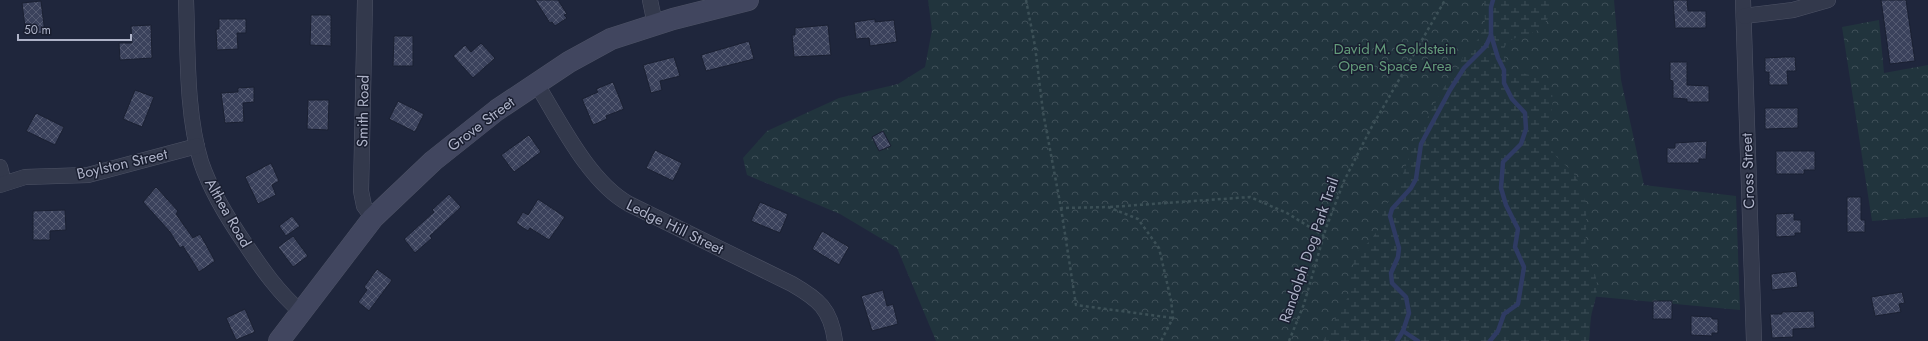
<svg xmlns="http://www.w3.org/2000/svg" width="1928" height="341" font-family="Jost,sans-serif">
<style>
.forest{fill:url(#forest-crowns)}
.wetland{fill:url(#wetland-marsh)}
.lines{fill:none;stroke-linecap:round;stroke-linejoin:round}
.stream{stroke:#2f3b63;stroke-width:4.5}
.building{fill:url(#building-cross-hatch);stroke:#1a2032}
.street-casing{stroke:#4e5366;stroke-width:16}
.secondary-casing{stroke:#4e5366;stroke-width:22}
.path{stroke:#3c5057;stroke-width:2.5;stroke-dasharray:3 3;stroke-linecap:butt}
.street{stroke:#33394c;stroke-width:15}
.secondary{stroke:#41465f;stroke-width:21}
.labels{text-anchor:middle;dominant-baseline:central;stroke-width:3;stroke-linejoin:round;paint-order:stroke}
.park-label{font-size:15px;fill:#639b7a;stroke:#191e30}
.street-label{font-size:15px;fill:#aeb3c8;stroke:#191e30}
</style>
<defs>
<pattern id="forest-crowns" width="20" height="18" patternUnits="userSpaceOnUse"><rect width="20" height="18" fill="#21343d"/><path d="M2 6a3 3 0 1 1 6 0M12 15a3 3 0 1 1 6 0" fill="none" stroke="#3f4f58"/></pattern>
<pattern id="wetland-marsh" width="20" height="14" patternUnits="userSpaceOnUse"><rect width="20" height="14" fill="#21343d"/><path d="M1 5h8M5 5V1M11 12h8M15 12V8" fill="none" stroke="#3f4f58"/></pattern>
<pattern id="building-cross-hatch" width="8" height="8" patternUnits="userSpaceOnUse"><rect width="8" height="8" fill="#3b425c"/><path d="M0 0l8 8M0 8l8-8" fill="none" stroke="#555b72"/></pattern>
</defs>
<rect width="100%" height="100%" fill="#1f263c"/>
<g class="forest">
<polygon points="928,0 1614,0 1621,80 1644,185 1736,196 1740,310 1394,278 1393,341 936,341 897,248 840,214 747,175 743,158 767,131 839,98 898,84 925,67 932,30"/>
<polygon points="1879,20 1884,73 1928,65 1928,217 1872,221 1842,27"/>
</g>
<path class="wetland" d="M1484,0H1554C1553,10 1547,23 1539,29C1529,38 1501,34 1504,56C1508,81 1543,68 1551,89C1557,106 1544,126 1549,143C1553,160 1572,166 1578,181C1586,196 1587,214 1586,231C1586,237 1585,244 1586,249C1589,261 1596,271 1597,284C1598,295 1593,306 1591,317C1590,325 1590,333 1589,341H1323L1348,297L1355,254L1370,241L1380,227L1383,211L1401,179L1416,139L1444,87L1452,77L1463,57L1479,38L1485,25Z"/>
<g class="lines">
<g class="stream">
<polyline points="1403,331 1418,341"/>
<polyline points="1397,341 1403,331 1409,313 1406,297 1392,283 1391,273 1398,257 1399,248 1390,216 1392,209 1411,188 1416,179 1421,144 1450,90 1464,68 1486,46 1491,35 1491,7 1493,0"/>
<polyline points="1490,341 1498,331 1504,314 1518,304 1524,267 1515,247 1518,229 1506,205 1501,188 1503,162 1521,144 1526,129 1525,113 1512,99 1504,83 1504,70 1498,58 1491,35"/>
</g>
</g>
<g class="building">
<polygon points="535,0 558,0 567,14 564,15 567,18 555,26 552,22 550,23"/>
<polygon points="1673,0 1687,0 1688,11 1706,11 1706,28 1675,28"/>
<polygon points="1881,0 1906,0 1915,61 1890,64"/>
<polygon points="41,1 45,33 26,35 22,3"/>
<polygon points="311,15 331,15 331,46 310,45"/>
<polygon points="219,19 246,19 246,33 237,33 238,49 217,50 216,29 219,29"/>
<polygon points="875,19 875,22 894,20 897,42 870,46 869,38 856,39 854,22"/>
<polygon points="151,25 152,58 120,60 119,43 132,43 131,26"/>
<polygon points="828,25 831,55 794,57 792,35 795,35 795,28"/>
<polygon points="394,36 413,36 413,66 393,66"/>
<polygon points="749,41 754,59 706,71 701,55"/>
<polygon points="481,43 495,58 473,78 453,56 465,45 471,52"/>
<polygon points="674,57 680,76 660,81 662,90 651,93 643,65"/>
<polygon points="1785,57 1795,57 1796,71 1787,71 1788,85 1769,85 1769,72 1765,72 1765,58"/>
<polygon points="1670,62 1687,62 1687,85 1709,86 1709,102 1687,102 1687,99 1673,98 1673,81 1670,80"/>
<polygon points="613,82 624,109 606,116 607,119 593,125 582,99 598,92 596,89"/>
<polygon points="254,87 254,102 243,103 244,122 225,123 221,93 238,92 238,88"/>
<polygon points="135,90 154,97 142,127 123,119"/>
<polygon points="308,100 329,100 328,130 307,129"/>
<polygon points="398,101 424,114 415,132 389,119"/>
<polygon points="1765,108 1798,108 1798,128 1765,129"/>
<polygon points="36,113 64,127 55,145 26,131"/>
<polygon points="883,131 891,146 879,151 872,137"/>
<polygon points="529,135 541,152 514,172 501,155"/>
<polygon points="1707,141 1706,159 1699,159 1699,163 1667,163 1667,148 1675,148 1675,143"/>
<polygon points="655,150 682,163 673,181 646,168"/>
<polygon points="1776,151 1815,151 1815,170 1804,170 1804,174 1776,174"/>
<polygon points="271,163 279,181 272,185 276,195 258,204 245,177"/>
<polygon points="156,187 178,211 176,214 193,238 200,234 215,261 199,272 183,246 180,248 170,232 143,202"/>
<polygon points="449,194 461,207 430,236 432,238 415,253 404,239 434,212 432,210"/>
<polygon points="1847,197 1861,197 1861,220 1865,220 1865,232 1847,232"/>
<polygon points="538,199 565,217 549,240 530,228 528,231 516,223 523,212 528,215"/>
<polygon points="760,202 788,214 780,233 751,221"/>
<polygon points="65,210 66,230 50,231 50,240 33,240 33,211"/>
<polygon points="1794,213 1794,220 1801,220 1801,233 1795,233 1795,236 1776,237 1776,214"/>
<polygon points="292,216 300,226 286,236 279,226"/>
<polygon points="822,231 849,247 839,265 812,249"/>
<polygon points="293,236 308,256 293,267 278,247"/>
<polygon points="377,269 392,280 369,311 358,302 367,290 364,287"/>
<polygon points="1796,271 1798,287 1772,290 1771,274"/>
<polygon points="883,290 887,306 893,304 898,324 872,331 861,296"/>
<polygon points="1902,292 1905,303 1899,304 1901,312 1875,316 1871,297"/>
<rect x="1653" y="301" width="19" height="18"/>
<polygon points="245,309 255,332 236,340 226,318"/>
<polygon points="1814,311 1815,328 1793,329 1793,337 1772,338 1770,314 1782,314 1782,312"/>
<polygon points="1691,316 1712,317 1712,319 1718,319 1718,333 1712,333 1712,336 1691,335"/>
</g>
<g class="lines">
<g class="street-casing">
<g id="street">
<path d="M186,0C188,51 186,114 201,162C211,192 228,219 246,245C262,269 279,293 301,312"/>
<polyline points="365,0 361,191 364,206 373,218"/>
<polyline points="650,0 655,24"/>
<polyline points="1743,0 1754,341"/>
<polyline points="1744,16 1793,10 1828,0"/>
<path d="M536,83C560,122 589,182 629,204L792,284C818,299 831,309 835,341"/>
<polyline points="0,167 4,183"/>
<polyline points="0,185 25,177 88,175 197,146"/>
</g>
</g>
<g class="secondary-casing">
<polyline id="secondary" points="279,341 373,218 433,161 497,110 569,62 611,39 673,19 748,0"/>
</g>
<g class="path">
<polyline points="1026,0 1035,46 1043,112 1061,208 1108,207 1138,219 1159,248 1171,300 1173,318 1161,341"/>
<polyline points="1110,207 1250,197 1287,213 1324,236"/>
<polyline points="1061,208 1076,305 1173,318"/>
<polyline points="1289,341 1304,304 1326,228 1344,181 1370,130 1445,0"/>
</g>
<use href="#street" class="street"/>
<use href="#secondary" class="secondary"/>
</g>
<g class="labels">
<g class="park-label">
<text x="1395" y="49">David M. Goldstein<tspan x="1395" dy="17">Open Space Area</tspan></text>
</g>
<g class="street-label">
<text transform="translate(363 111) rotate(-89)">Smith Road</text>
<text transform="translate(481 124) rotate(-37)">Grove Street</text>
<text transform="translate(122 164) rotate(-13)">Boylston Street</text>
<text transform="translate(1748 171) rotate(-92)">Cross Street</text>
<text transform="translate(228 213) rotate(60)">Althea Road</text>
<text transform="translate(675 227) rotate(26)">Ledge Hill Street</text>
<text transform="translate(1309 250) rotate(-71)">Randolph Dog Park Trail</text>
</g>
</g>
<path d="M18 34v6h113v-6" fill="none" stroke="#aeb3c8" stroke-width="2"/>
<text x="24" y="34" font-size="12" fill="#aeb3c8" stroke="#191e30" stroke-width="3" paint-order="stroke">50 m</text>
</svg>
